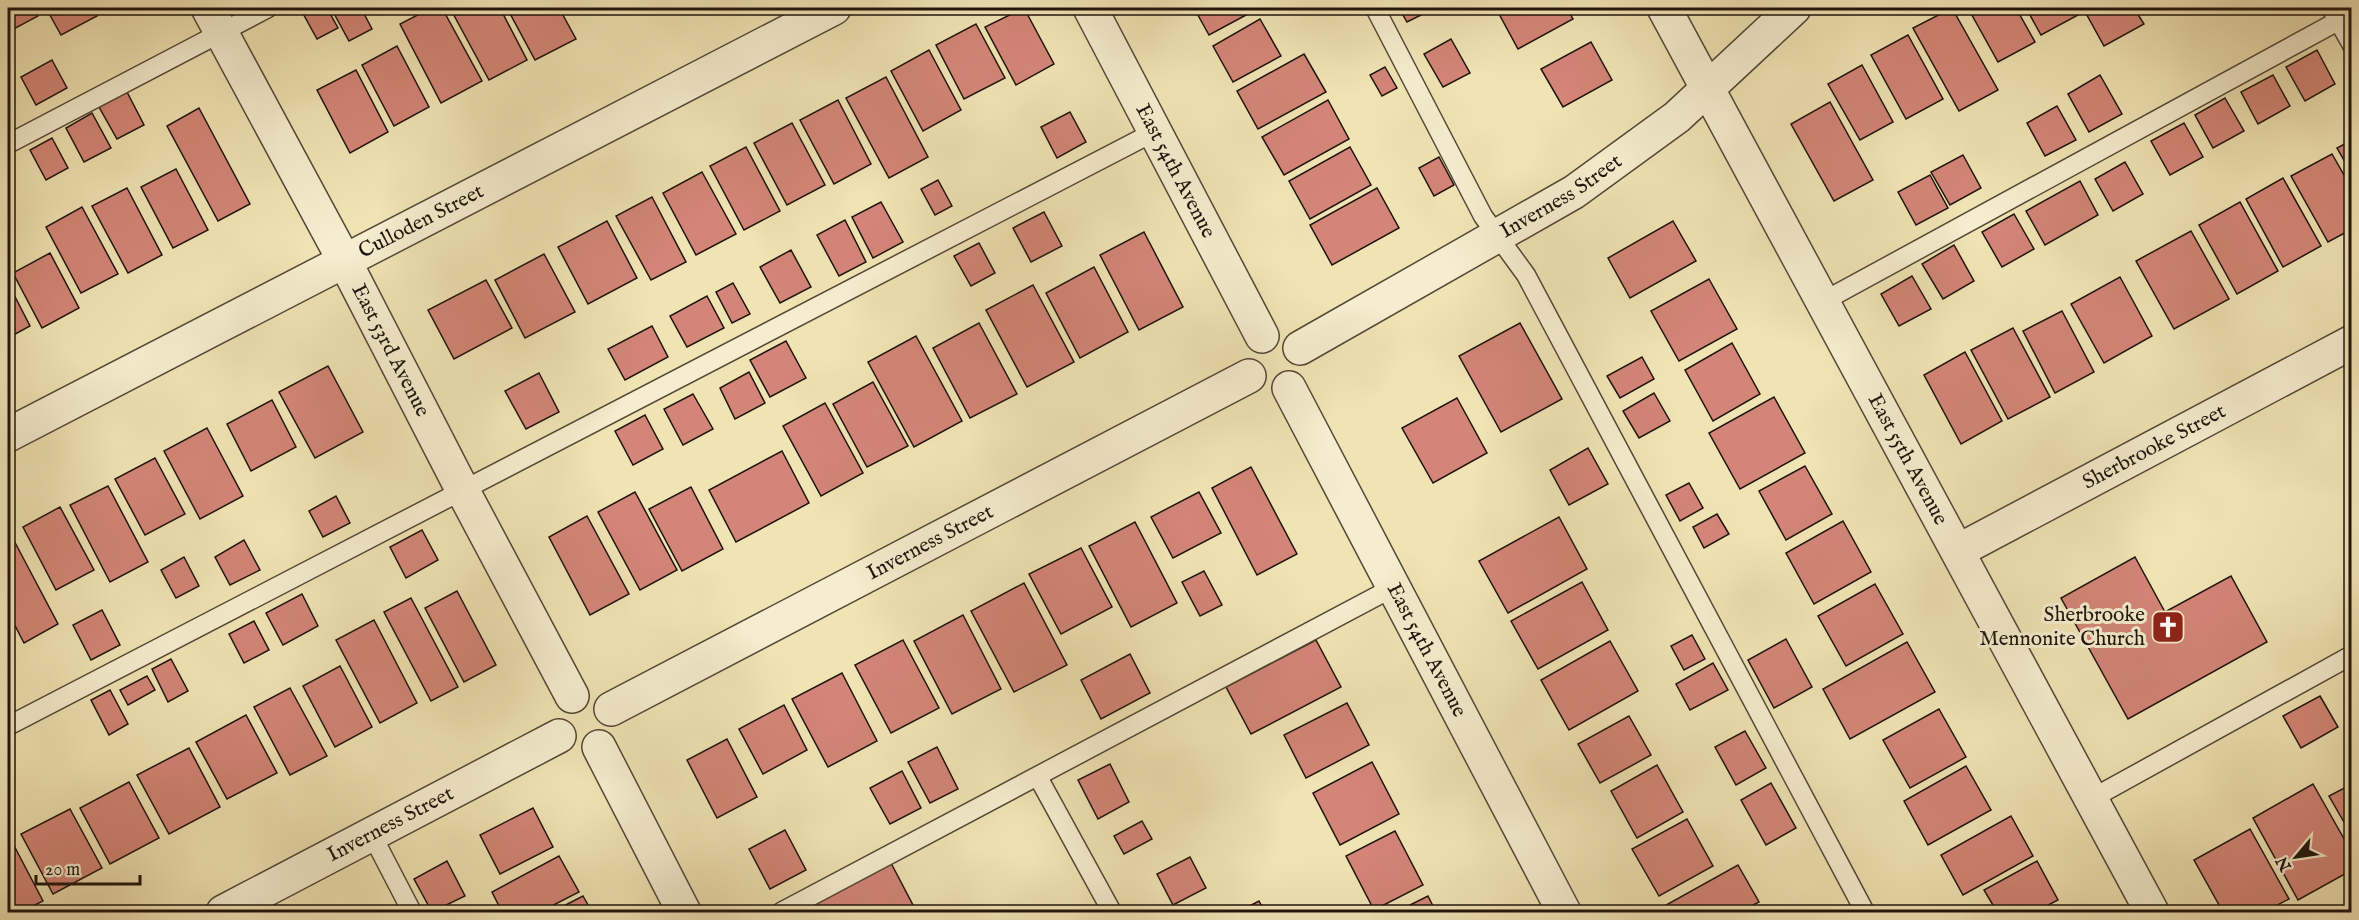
<svg xmlns="http://www.w3.org/2000/svg" width="2359" height="920" font-family="'IM FELL English',serif">
<style>
.building{fill:#d38577;stroke:#1e140c;stroke-width:1.5}
.lines{fill:none;stroke-linecap:round;stroke-linejoin:round}
.service-casing{stroke:#524836;stroke-width:21}
.minor-casing{stroke:#524836;stroke-width:36}
.service{stroke:#f5edce;stroke-width:18}
.minor{stroke:#f5edce;stroke-width:33}
.labels{text-anchor:middle;dominant-baseline:central;stroke-width:6;stroke-linejoin:round;paint-order:stroke}
.street-label{font-size:21px;fill:#1e140c;stroke:#f5edce}
.poi-label{font-size:21px;fill:#1e140c;stroke:#f5edce;text-anchor:end}
</style>
<rect width="100%" height="100%" fill="#f0e3b4"/>
<filter id="stains"><feTurbulence type="fractalNoise" baseFrequency=".00333" numOctaves="4"/><feColorMatrix values="0 0 0 0 .2 0 0 0 0 .09 0 0 0 0 .02 0 0 0 .5 -.17"/></filter>
<radialGradient id="worn" r=".72"><stop offset=".6" stop-color="#630" stop-opacity="0"/><stop offset="1" stop-color="#630" stop-opacity=".3"/></radialGradient>
<g class="building">
<polygon points="8,8 34,8 38,16 8,32"/>
<polygon points="46,8 92,8 97,16 61,35"/>
<polygon points="300,8 327,8 338,28 317,39"/>
<polygon points="331,8 361,8 372,29 349,41"/>
<polygon points="431,8 442,8 482,81 441,103 400,24"/>
<polygon points="450,8 500,8 527,60 489,80"/>
<polygon points="507,8 559,8 576,39 535,60"/>
<polygon points="1024,8 1054,64 1016,85 985,27"/>
<polygon points="1194,8 1259,8 1209,35"/>
<polygon points="1399,8 1435,8 1407,22"/>
<polygon points="1507,8 1567,8 1573,19 1518,49 1498,12"/>
<polygon points="1952,8 1998,90 1959,111 1913,28"/>
<polygon points="1968,8 2016,8 2035,42 1998,62"/>
<polygon points="2026,8 2073,8 2078,15 2041,35"/>
<polygon points="2083,8 2134,8 2144,24 2104,46"/>
<polygon points="1260,19 1281,56 1233,82 1213,46"/>
<polygon points="976,24 1005,78 964,99 936,45"/>
<polygon points="1908,35 1943,99 1906,119 1871,55"/>
<polygon points="1451,39 1470,73 1443,87 1424,54"/>
<polygon points="1591,42 1612,80 1563,107 1541,69"/>
<polygon points="397,46 429,107 394,126 362,65"/>
<polygon points="929,50 961,110 923,131 891,71"/>
<polygon points="2317,50 2335,84 2305,101 2286,67"/>
<polygon points="1304,54 1326,92 1258,129 1237,91"/>
<polygon points="52,60 67,88 36,105 21,77"/>
<polygon points="1862,65 1893,122 1860,140 1828,84"/>
<polygon points="1385,67 1397,88 1382,96 1370,75"/>
<polygon points="356,70 388,132 350,153 317,90"/>
<polygon points="2100,75 2122,114 2089,132 2068,94"/>
<polygon points="2273,75 2290,106 2258,124 2241,92"/>
<polygon points="886,77 928,157 889,178 846,98"/>
<polygon points="127,92 144,125 117,139 99,107"/>
<polygon points="2225,98 2244,131 2213,148 2195,115"/>
<polygon points="838,100 871,164 834,184 800,120"/>
<polygon points="1328,100 1349,139 1284,175 1262,137"/>
<polygon points="1830,102 1873,180 1834,201 1791,124"/>
<polygon points="2057,106 2076,140 2045,156 2027,123"/>
<polygon points="199,108 250,204 218,221 167,126"/>
<polygon points="1070,112 1086,142 1057,158 1041,127"/>
<polygon points="92,113 111,148 84,162 66,128"/>
<polygon points="792,123 825,185 787,205 754,143"/>
<polygon points="2184,123 2203,157 2170,175 2151,141"/>
<polygon points="52,138 68,168 46,180 30,150"/>
<polygon points="2352,140 2352,174 2337,148"/>
<polygon points="746,147 780,211 744,230 710,166"/>
<polygon points="1350,147 1371,185 1310,219 1289,181"/>
<polygon points="2332,154 2352,189 2352,229 2328,242 2291,176"/>
<polygon points="1963,155 1981,188 1950,205 1931,172"/>
<polygon points="1439,157 1454,185 1434,196 1419,168"/>
<polygon points="2125,162 2143,194 2113,211 2095,179"/>
<polygon points="176,169 208,230 173,248 141,187"/>
<polygon points="702,172 736,234 696,255 663,193"/>
<polygon points="1930,175 1948,208 1916,225 1898,192"/>
<polygon points="2283,178 2321,246 2283,267 2246,199"/>
<polygon points="938,180 952,206 935,215 921,189"/>
<polygon points="2080,181 2098,215 2045,245 2026,211"/>
<polygon points="127,188 162,255 128,273 92,206"/>
<polygon points="1377,188 1399,228 1332,265 1310,225"/>
<polygon points="652,197 686,262 651,280 616,216"/>
<polygon points="881,202 903,242 873,258 852,217"/>
<polygon points="2240,202 2278,271 2237,294 2199,225"/>
<polygon points="82,207 118,274 81,293 46,227"/>
<polygon points="1044,212 1062,246 1031,262 1013,228"/>
<polygon points="2014,214 2034,249 2002,267 1982,232"/>
<polygon points="845,220 866,262 839,276 817,235"/>
<polygon points="607,221 637,278 588,304 558,247"/>
<polygon points="1673,221 1696,261 1630,298 1608,258"/>
<polygon points="2191,231 2229,299 2174,329 2136,261"/>
<polygon points="1144,232 1183,307 1139,330 1100,255"/>
<polygon points="979,243 995,273 971,286 954,256"/>
<polygon points="1954,245 1974,281 1943,299 1922,264"/>
<polygon points="791,250 811,287 780,303 760,267"/>
<polygon points="50,253 79,308 42,328 13,273"/>
<polygon points="544,254 575,312 525,338 495,280"/>
<polygon points="1094,267 1128,332 1080,358 1046,293"/>
<polygon points="1912,276 1931,309 1899,326 1881,294"/>
<polygon points="2120,277 2152,336 2104,363 2071,304"/>
<polygon points="1709,279 1737,329 1679,361 1651,311"/>
<polygon points="486,280 512,328 454,359 428,310"/>
<polygon points="8,283 30,326 8,338"/>
<polygon points="733,283 750,314 732,323 716,292"/>
<polygon points="1033,285 1074,362 1027,387 986,310"/>
<polygon points="707,296 724,328 687,347 670,316"/>
<polygon points="2062,311 2094,372 2055,393 2023,331"/>
<polygon points="979,323 1017,394 970,418 933,348"/>
<polygon points="1520,323 1562,399 1501,432 1459,356"/>
<polygon points="652,326 668,357 625,380 608,349"/>
<polygon points="2013,328 2050,397 2008,419 1971,350"/>
<polygon points="916,336 962,421 914,447 868,362"/>
<polygon points="786,341 806,378 770,397 750,360"/>
<polygon points="1732,343 1760,394 1713,421 1685,370"/>
<polygon points="1965,352 2002,421 1961,444 1924,375"/>
<polygon points="1642,357 1654,379 1620,398 1607,376"/>
<polygon points="328,366 363,432 315,458 279,392"/>
<polygon points="749,372 765,403 735,419 720,388"/>
<polygon points="539,373 559,412 526,429 505,391"/>
<polygon points="873,382 908,446 867,467 833,404"/>
<polygon points="1654,393 1670,421 1639,438 1623,411"/>
<polygon points="693,394 713,429 683,445 664,409"/>
<polygon points="1774,397 1805,453 1740,489 1709,433"/>
<polygon points="1457,398 1487,453 1433,483 1402,428"/>
<polygon points="272,400 296,447 251,471 227,424"/>
<polygon points="825,403 863,473 821,496 783,426"/>
<polygon points="645,415 663,449 633,465 615,431"/>
<polygon points="207,428 243,496 200,519 164,451"/>
<polygon points="1588,448 1608,484 1569,505 1550,470"/>
<polygon points="782,451 809,503 736,542 709,490"/>
<polygon points="155,458 185,514 145,535 115,479"/>
<polygon points="1805,466 1832,514 1786,540 1759,491"/>
<polygon points="1251,467 1297,554 1257,575 1212,488"/>
<polygon points="1689,483 1703,508 1680,521 1666,495"/>
<polygon points="108,486 148,562 110,582 70,505"/>
<polygon points="691,487 723,549 682,571 649,509"/>
<polygon points="635,492 677,570 640,590 598,512"/>
<polygon points="1199,492 1221,533 1173,558 1151,517"/>
<polygon points="336,496 350,523 323,537 309,511"/>
<polygon points="60,507 94,570 56,590 23,527"/>
<polygon points="1717,514 1729,534 1704,548 1693,527"/>
<polygon points="587,516 629,594 590,615 549,537"/>
<polygon points="1559,517 1587,569 1508,613 1479,561"/>
<polygon points="1843,521 1871,572 1814,604 1786,553"/>
<polygon points="1135,522 1177,603 1131,627 1089,546"/>
<polygon points="422,530 438,560 406,578 390,547"/>
<polygon points="10,533 58,624 24,643 8,612 8,535"/>
<polygon points="244,540 260,570 230,585 215,557"/>
<polygon points="1081,548 1112,607 1061,634 1029,574"/>
<polygon points="184,557 199,586 176,598 161,570"/>
<polygon points="2135,557 2165,612 2231,576 2267,642 2128,719 2061,598"/>
<polygon points="1204,571 1222,605 1200,616 1182,582"/>
<polygon points="1582,582 1608,630 1538,669 1511,621"/>
<polygon points="1024,583 1067,665 1014,692 971,611"/>
<polygon points="1875,584 1903,634 1846,666 1818,616"/>
<polygon points="457,591 496,665 464,682 425,608"/>
<polygon points="302,594 318,626 283,645 266,613"/>
<polygon points="411,598 458,687 431,701 384,612"/>
<polygon points="102,610 120,645 91,660 73,625"/>
<polygon points="963,615 1001,689 952,714 914,641"/>
<polygon points="374,620 417,703 380,723 336,640"/>
<polygon points="254,621 269,650 244,663 229,634"/>
<polygon points="1692,635 1705,659 1684,670 1671,646"/>
<polygon points="1786,639 1812,687 1774,708 1748,660"/>
<polygon points="903,640 939,708 891,733 855,665"/>
<polygon points="1316,640 1341,687 1251,734 1226,687"/>
<polygon points="1610,641 1638,691 1569,730 1541,680"/>
<polygon points="1907,642 1935,692 1850,739 1823,689"/>
<polygon points="1130,654 1150,693 1101,719 1081,680"/>
<polygon points="171,659 188,691 168,702 152,669"/>
<polygon points="1713,663 1728,690 1690,710 1676,684"/>
<polygon points="340,666 372,727 335,747 303,686"/>
<polygon points="842,673 877,741 828,767 792,699"/>
<polygon points="147,676 155,690 128,705 120,690"/>
<polygon points="290,688 327,756 290,775 254,707"/>
<polygon points="110,690 128,724 109,735 91,700"/>
<polygon points="2320,696 2338,727 2301,748 2283,716"/>
<polygon points="1347,703 1369,745 1306,778 1284,735"/>
<polygon points="784,705 807,750 763,774 739,729"/>
<polygon points="1939,709 1966,757 1910,788 1883,740"/>
<polygon points="246,715 277,773 227,799 196,742"/>
<polygon points="1629,716 1651,755 1600,783 1578,744"/>
<polygon points="1745,731 1766,768 1736,785 1715,747"/>
<polygon points="727,739 757,797 717,818 687,760"/>
<polygon points="937,747 958,789 930,803 908,762"/>
<polygon points="189,748 220,807 169,834 137,775"/>
<polygon points="1372,762 1399,814 1340,845 1313,793"/>
<polygon points="1110,764 1129,802 1098,819 1078,780"/>
<polygon points="1657,765 1683,812 1637,838 1611,791"/>
<polygon points="1966,766 1991,810 1928,845 1904,801"/>
<polygon points="902,771 921,808 890,824 870,788"/>
<polygon points="129,782 159,838 110,864 80,808"/>
<polygon points="1771,783 1796,828 1766,845 1741,800"/>
<polygon points="2313,784 2352,853 2352,870 2298,900 2253,818"/>
<polygon points="2352,784 2352,836 2329,796"/>
<polygon points="533,808 553,847 500,874 480,835"/>
<polygon points="70,809 102,868 53,894 21,834"/>
<polygon points="2011,816 2033,856 1963,895 1941,855"/>
<polygon points="1687,819 1713,866 1659,896 1632,849"/>
<polygon points="1142,821 1152,839 1124,854 1114,836"/>
<polygon points="2250,829 2289,899 2264,912 2223,912 2194,860"/>
<polygon points="785,830 806,870 770,889 749,849"/>
<polygon points="1395,831 1423,885 1374,910 1346,856"/>
<polygon points="10,838 43,901 21,912 8,912 8,839"/>
<polygon points="559,856 579,892 540,912 502,912 492,892"/>
<polygon points="1190,857 1206,888 1173,905 1157,874"/>
<polygon points="447,861 465,896 432,912 414,879"/>
<polygon points="2037,861 2058,900 2035,912 1997,912 1984,890"/>
<polygon points="891,863 915,909 908,912 796,912"/>
<polygon points="1738,865 1759,902 1740,912 1661,912 1659,909"/>
<polygon points="583,896 592,912 552,912"/>
<polygon points="1428,896 1436,912 1396,912"/>
<polygon points="1259,901 1265,912 1238,912"/>
</g>
<g class="lines">
<g class="service-casing">
<g id="service">
<polyline points="1375,8 1483,216 1526,275 1865,912"/>
<polyline points="2331,8 2352,45"/>
<polyline points="8,144 268,8"/>
<polyline points="1822,302 2338,21"/>
<polyline points="8,726 1154,132"/>
<polyline points="1038,777 1112,912"/>
<polyline points="2091,799 2352,655"/>
<polyline points="372,835 412,912"/>
<polyline points="781,912 1394,587"/>
</g>
</g>
<g class="minor-casing">
<g id="minor">
<path id="s1" d="M208,8L344,260L463,491L572,696"/>
<path id="s2" d="M1090,8L1262,336"/>
<path id="s3" d="M1664,8L2152,912"/>
<path id="s4" d="M1300,348L1574,192L1677,117L1794,8"/>
<path id="s5" d="M1289,388L1564,912"/>
<path id="s6" d="M8,435L834,8"/>
<path id="s7" d="M1958,551L2352,342"/>
<path id="s8" d="M611,709L1249,376"/>
<polyline points="599,747 684,912"/>
<path id="s9" d="M223,912L559,736"/>
</g>
</g>
<use href="#service" class="service"/>
<use href="#minor" class="minor"/>
</g>
<defs>
<g id="church-square" transform="scale(1.725)"><rect x="-9" y="-9" width="18" height="18" rx="4" fill="#8f2418" stroke="#f5edce"/><path d="M-1.2-6h2.4v3.5h3.3v2.4h-3.3V6h-2.4V-.1h-3.3v-2.4h3.3Z" fill="#fff"/></g>
</defs>
<g fill-rule="evenodd">
<use href="#church-square" x="2168" y="627"/>
</g>
<g class="labels">
<g class="street-label">
<text stroke="none"><textPath href="#s2" startOffset="184">East 54th Avenue</textPath></text>
<text stroke="none"><textPath href="#s4" startOffset="302">Inverness Street</textPath></text>
<text stroke="none"><textPath href="#s6" startOffset="465">Culloden Street</textPath></text>
<text stroke="none"><textPath href="#s1" startOffset="388">East 53rd Avenue</textPath></text>
<text stroke="none"><textPath href="#s7" startOffset="222">Sherbrooke Street</textPath></text>
<text stroke="none"><textPath href="#s3" startOffset="513">East 55th Avenue</textPath></text>
<text stroke="none"><textPath href="#s8" startOffset="360">Inverness Street</textPath></text>
<text stroke="none"><textPath href="#s5" startOffset="296">East 54th Avenue</textPath></text>
<text stroke="none"><textPath href="#s9" startOffset="189">Inverness Street</textPath></text>
</g>
<g class="poi-label">
<text x="2145" y="615">Sherbrooke<tspan x="2145" dy="24">Mennonite Church</tspan></text>
</g>
</g>
<rect width="2359" height="920" fill="none" stroke="#f0e3b4" stroke-width="30"/>
<rect x="9" y="9" width="2341" height="902" fill="none" stroke="#1e140c" stroke-width="3"/>
<rect x="15" y="15" width="2329" height="890" fill="none" stroke="#1e140c" stroke-width="1.5"/>
<g transform="translate(2296 857) rotate(241)" stroke="#f5edce" stroke-width="4.5" paint-order="stroke">
<path d="M0-4.5L10 22L0 15L-10 22Z" fill="#1e140c"/>
<text y="-9" font-size="16" font-weight="bold" text-anchor="middle" fill="#1e140c">N</text>
</g>
<path d="M36 875v9h104v-9" fill="none" stroke="#1e140c" stroke-width="3"/>
<text x="45" y="875" font-size="18" fill="#1e140c" stroke="#f5edce" stroke-width="4.5" paint-order="stroke">20 m</text>
<rect width="100%" height="100%" filter="url(#stains)"/>
<rect width="100%" height="100%" fill="url(#worn)"/>
</svg>
